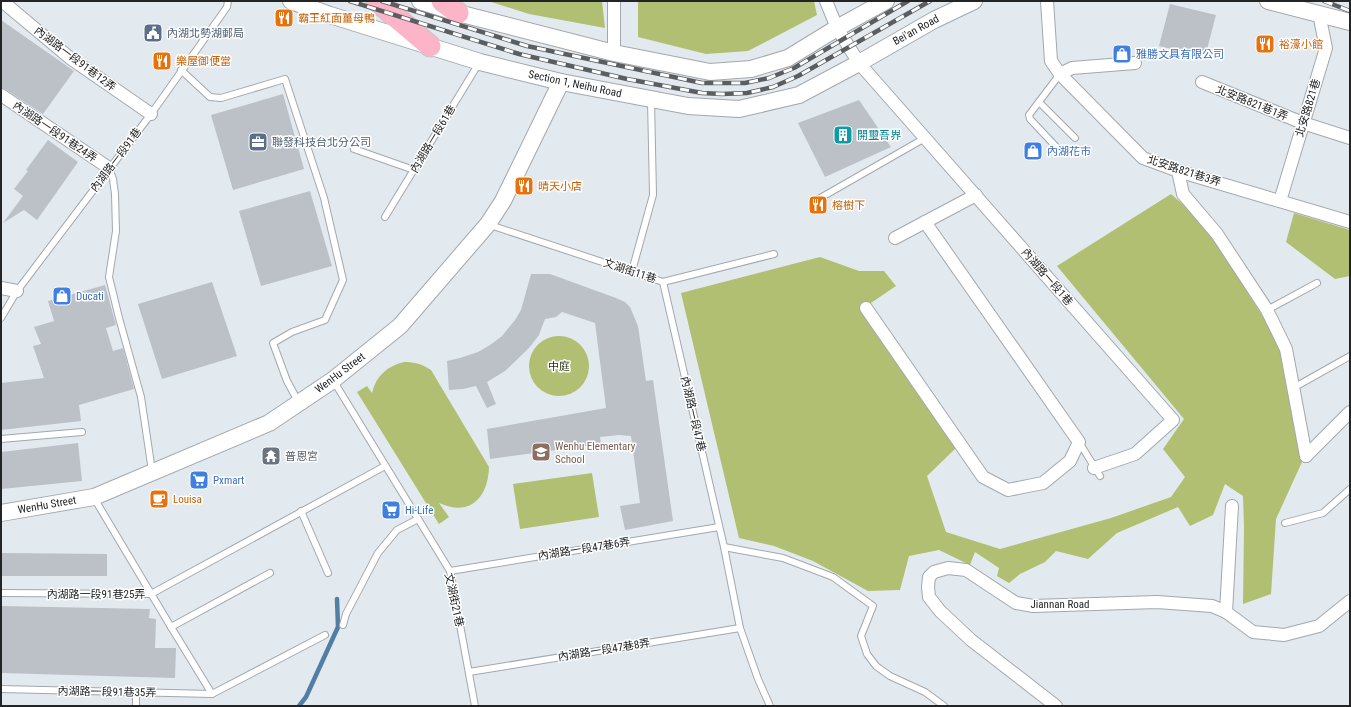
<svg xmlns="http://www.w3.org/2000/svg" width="1351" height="707" font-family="'Roboto Condensed','Noto Sans TC',sans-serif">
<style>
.green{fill:#b0bf71}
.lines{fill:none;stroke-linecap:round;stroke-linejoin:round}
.stream{stroke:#517ea5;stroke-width:4.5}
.building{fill:#bbc1c6}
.lane-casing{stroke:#a2a8ad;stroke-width:8}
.street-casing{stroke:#a2a8ad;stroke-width:14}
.secondary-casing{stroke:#a2a8ad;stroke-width:18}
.highway-casing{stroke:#c6c6c7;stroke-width:23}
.lane{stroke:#fff;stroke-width:6}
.street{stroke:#fff;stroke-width:12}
.secondary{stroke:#fff;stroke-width:16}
.highway{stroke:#fcb4c8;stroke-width:21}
.rail-casing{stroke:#5a5e60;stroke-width:4.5}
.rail{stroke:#fff;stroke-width:3;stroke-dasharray:9;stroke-linecap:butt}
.labels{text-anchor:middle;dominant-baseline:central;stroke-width:3;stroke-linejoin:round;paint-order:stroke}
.food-label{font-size:11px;fill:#c56008;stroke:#fff;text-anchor:start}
.street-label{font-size:11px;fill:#222426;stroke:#fff}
.service-label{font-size:11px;fill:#4e5e75;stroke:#fff;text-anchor:start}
.shop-label{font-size:11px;fill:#366cbe;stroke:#fff;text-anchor:start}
.culture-label{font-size:11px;fill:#0d838f;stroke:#fff;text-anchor:start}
.park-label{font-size:11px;fill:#2b310f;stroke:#fff}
.education-label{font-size:11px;fill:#785e54;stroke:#fff;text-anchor:start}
.worship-label{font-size:11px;fill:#5b616d;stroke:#fff;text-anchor:start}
</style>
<rect width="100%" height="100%" fill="#e3eaef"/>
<g class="green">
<polygon points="488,1 602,1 605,28 529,14"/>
<polygon points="638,1 814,1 817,15 748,51 706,54 638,37"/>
<polygon points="1171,194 1202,221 1281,345 1302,462 1276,519 1271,594 1243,604 1244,527 1243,496 1225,484 1213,515 1190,526 1178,507 1117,533 1088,559 1056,551 1045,562 1020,574 1009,583 997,576 999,568 975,552 970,565 939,550 909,556 900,590 868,591 813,561 774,546 739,538 681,293 820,257 859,271 884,271 896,286 862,309 956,448 927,476 946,532 1000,549 1111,518 1171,497 1185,477 1163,449 1184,419 1057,266"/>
<polygon points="1294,213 1350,230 1350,276 1335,279 1286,242"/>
<circle cx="559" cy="366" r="30"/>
<path d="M404,362C415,362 422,364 431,370L489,467C488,498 470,517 439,503L449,517L439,524L357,392L367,386L372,393C376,376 387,366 404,362Z"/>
<polygon points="592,473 599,517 520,529 513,484"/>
</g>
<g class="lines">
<polyline class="stream" points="299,706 306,697 338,627 337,599"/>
</g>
<g class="building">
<polygon points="1170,4 1216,15 1205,57 1159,46"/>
<polygon points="1,20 74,71 43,114 5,89 1,88"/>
<polygon points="283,94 304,169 233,190 211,115"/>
<polygon points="859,100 891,147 825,177 798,123"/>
<polygon points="48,140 78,162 37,220 24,210 3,223 23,196 14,189 28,171 26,170"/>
<polygon points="310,191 332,266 261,286 239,211"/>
<polygon points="531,274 550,274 616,298 625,302 630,307 638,326 646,381 653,380 673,521 625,530 620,506 640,503 631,436 619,435 600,437 601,444 490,459 487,429 606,408 595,323 562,312 556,317 545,319 539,335 529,348 505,371 487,382 496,404 487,408 476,386 463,389 449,390 447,361 460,358 478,352 490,345 502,336 515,320 521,310"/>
<polygon points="212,282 237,356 162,379 138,304"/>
<polygon points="105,285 116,325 106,328 113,351 123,348 134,389 79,405 81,421 1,430 1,383 44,378 33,346 41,344 34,327 54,321 48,301"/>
<polygon points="78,443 82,481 1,489 1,452"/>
<polygon points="1,553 107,554 107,576 1,576"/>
<polygon points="1,606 150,609 149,618 156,619 155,648 176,648 175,678 1,673"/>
</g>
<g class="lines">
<g class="lane-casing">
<g id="lane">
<polyline points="181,70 210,97 221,98 285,79 324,198 343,280 325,320 292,332 273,343 287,381 299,403"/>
<polyline points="1060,74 1029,115 1030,119 1061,152"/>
<polyline points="1039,102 1075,138"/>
<polyline points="354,149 414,170"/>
<polyline points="109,168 113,179 115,194 116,231 109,277 119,318 141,397 152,471"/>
<polyline points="815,201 925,138"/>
<polyline points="385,217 479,63"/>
<polyline points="490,225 663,282 774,254"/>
<polyline points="632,271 653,195 651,100"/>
<polyline points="663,282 724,547 740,628 758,679 770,706"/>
<polyline points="1267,310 1317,283"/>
<polyline points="1,318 17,291 151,114 227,7 228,1"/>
<polyline points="333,380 450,571 475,706"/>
<polyline points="1295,387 1350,356"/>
<polyline points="1,439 82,432"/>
<polyline points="1079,442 1100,476"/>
<polyline points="94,498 171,627 212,694"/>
<polyline points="301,511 328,573"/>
<polyline points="1285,523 1323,513 1350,489"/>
<polyline points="724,547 783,558 833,577 873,606 861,636 867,654 876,666 890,676 925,692 944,706"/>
<polyline points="450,571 719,527"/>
<polyline points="1,593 151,594 385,466"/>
<polyline points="343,625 346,614 378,553 397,530 418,519"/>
<polyline points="171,627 270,573"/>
<polyline points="469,672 740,628"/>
<polyline points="1,689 212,694 325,635"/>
<polyline points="136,693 136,706"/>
</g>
</g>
<g class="street-casing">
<g id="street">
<polyline points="2,1 70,58 151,114"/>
<polyline points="826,1 837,28 859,63 1173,420 1135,454 1094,468"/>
<polyline points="1047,1 1051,61 1060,74 1143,158 1178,171 1350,222"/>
<polyline points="614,53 614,1"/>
<polyline points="1060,74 1072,68 1135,63"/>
<polyline points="1202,82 1303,123 1350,138"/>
<polyline points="1,95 109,168"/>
<polyline points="1178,171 1183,194 1217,234 1267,310 1286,349 1306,456"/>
<polyline points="1280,201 1326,48 1319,14"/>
<polyline points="895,238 976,195"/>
<polyline points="1,288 17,291"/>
<polyline points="866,308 983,477 1008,490 1043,483 1070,461 1079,442 925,222"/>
<polyline points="1306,456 1350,412"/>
<polyline points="1226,612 1232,506"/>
<polyline points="1056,706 971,640 940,611 929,597 928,587 929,577 934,572 948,568 966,570 1016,603 1033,606 1157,602 1212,606 1226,612 1253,632 1284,635 1319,626 1350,601"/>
</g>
</g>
<g class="secondary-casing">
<g id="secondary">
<polyline points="291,1 330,15 480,62 561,82 688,106 739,109 799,95 859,63 934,20 974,1"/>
<polyline points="420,1 458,13 614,53 710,72 751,69 788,58 837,28 886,1"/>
<polyline points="1268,1 1350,22"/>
<polyline points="1,513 94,497 269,423 333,380 400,326 488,224 503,201 561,82"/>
</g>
</g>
<g class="highway-casing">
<g id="highway">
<polyline points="377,1 430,46"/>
<polyline points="442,1 458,13"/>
</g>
</g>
<use href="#lane" class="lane"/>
<use href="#street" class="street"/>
<use href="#secondary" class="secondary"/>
<use href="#highway" class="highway"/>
<g class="rail-casing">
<g id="rail">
<polyline points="350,1 519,54 627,79 702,93 722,94 747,93 773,87 798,76 930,1"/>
<polyline points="382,1 527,46 702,83 745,83 769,78 794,68 908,1"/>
<polyline points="1324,1 1350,11"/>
</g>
</g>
<use href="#rail" class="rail"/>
</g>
<defs>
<g id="restaurant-square" transform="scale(1)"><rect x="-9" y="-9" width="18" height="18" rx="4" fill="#e8710a" stroke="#fff"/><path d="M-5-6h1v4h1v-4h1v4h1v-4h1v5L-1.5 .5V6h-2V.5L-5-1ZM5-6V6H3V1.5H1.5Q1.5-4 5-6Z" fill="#fff"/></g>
<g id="civic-square" transform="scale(1)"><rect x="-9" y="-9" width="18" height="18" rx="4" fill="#5c6f8a" stroke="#fff"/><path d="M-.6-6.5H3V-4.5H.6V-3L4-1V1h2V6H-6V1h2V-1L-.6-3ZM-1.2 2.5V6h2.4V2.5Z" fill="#fff"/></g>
<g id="shop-square" transform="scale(1)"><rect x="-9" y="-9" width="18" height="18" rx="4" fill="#3f7fe0" stroke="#fff"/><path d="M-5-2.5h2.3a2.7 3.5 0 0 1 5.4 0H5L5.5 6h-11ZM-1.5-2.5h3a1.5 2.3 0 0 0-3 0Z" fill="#fff"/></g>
<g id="building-square" transform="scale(1)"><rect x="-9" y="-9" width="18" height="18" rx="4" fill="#0f9aa8" stroke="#fff"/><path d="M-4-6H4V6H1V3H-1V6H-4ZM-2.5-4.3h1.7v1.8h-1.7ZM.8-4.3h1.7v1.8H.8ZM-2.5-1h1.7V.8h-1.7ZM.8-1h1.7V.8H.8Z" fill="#fff"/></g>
<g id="office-square" transform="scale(1)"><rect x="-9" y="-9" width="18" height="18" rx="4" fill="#5c6f8a" stroke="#fff"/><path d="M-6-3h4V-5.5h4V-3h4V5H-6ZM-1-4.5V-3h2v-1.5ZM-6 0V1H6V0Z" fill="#fff"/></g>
<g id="school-square" transform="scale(1)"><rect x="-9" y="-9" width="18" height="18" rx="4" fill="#8d6e63" stroke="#fff"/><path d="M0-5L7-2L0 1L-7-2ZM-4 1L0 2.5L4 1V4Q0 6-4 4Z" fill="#fff"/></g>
<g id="temple-square" transform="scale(1)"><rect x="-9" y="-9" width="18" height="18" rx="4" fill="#6b7280" stroke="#fff"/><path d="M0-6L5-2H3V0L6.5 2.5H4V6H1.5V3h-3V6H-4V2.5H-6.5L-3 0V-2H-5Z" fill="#fff"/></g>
<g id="supermarket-square" transform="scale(1)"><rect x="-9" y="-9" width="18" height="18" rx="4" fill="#3f7fe0" stroke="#fff"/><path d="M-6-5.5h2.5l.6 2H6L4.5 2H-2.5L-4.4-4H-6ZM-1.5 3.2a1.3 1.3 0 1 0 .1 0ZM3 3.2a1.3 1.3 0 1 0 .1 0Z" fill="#fff"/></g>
<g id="cafe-square" transform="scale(1)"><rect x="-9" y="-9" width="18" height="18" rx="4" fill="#e8710a" stroke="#fff"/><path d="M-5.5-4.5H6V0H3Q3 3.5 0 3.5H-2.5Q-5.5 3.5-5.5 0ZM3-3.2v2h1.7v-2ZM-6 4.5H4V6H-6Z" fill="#fff"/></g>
</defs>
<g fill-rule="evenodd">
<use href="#restaurant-square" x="284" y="18"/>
<use href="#civic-square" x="153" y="33"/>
<use href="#restaurant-square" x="1265" y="44"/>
<use href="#shop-square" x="1122" y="54"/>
<use href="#restaurant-square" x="162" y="61"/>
<use href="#building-square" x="843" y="135"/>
<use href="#office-square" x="258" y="142"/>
<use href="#shop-square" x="1033" y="151"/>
<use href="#restaurant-square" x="524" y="186"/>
<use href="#restaurant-square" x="818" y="205"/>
<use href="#shop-square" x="62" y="296"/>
<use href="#school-square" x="541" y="452"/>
<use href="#temple-square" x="271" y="456"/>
<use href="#supermarket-square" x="199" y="480"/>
<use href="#cafe-square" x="159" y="499"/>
<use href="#supermarket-square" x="391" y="510"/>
</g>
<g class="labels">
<g class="food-label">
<text x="298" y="18">霸王紅面薑母鴨</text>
<text x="1279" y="44">裕濠小館</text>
<text x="176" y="61">樂屋御便當</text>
<text x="538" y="186">晴天小店</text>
<text x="832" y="205">榕樹下</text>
<text x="173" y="499">Louisa</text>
</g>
<g class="street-label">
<text transform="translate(916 30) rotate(-29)">Bei'an Road</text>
<text transform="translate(75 59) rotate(37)">內湖路一段91巷12弄</text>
<text transform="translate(575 84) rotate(12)">Section 1, Neihu Road</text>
<text transform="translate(1252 103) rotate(22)">北安路821巷1弄</text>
<text transform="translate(1308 108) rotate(-73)">北安路821巷</text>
<text transform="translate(55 132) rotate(34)">內湖路一段91巷24弄</text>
<text transform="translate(433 139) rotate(-59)">內湖路一段61巷</text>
<text transform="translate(116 160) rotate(-53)">內湖路一段91巷</text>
<text transform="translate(1184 171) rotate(18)">北安路821巷3弄</text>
<text transform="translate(630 271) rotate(18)">文湖街11巷</text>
<text transform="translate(1047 277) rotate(49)">內湖路一段1巷</text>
<text transform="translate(340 373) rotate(-37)">WenHu Street</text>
<text transform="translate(693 414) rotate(77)">內湖路一段47巷</text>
<text transform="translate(47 505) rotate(-10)">WenHu Street</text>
<text transform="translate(584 549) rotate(-9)">內湖路一段47巷6弄</text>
<text x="96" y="594">內湖路一段91巷25弄</text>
<text transform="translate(454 600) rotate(78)">文湖街21巷</text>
<text x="1060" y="604">Jiannan Road</text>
<text transform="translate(604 650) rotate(-9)">內湖路一段47巷8弄</text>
<text transform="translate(107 692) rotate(1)">內湖路一段91巷35弄</text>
</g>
<g class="service-label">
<text x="167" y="33">內湖北勢湖郵局</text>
<text x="272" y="142">聯發科技台北分公司</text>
</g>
<g class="shop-label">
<text x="1136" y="54">雅勝文具有限公司</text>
<text x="1047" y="151">內湖花市</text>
<text x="76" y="296">Ducati</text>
<text x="213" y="480">Pxmart</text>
<text x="405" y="510">Hi-Life</text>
</g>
<g class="culture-label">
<text x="857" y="135">開璽吾界</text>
</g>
<g class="park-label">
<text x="559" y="366">中庭</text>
</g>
<g class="education-label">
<text x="555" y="446">Wenhu Elementary<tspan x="555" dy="13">School</tspan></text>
</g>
<g class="worship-label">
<text x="285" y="456">普恩宮</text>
</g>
</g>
<rect width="1351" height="707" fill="none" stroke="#222426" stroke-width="4"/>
</svg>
